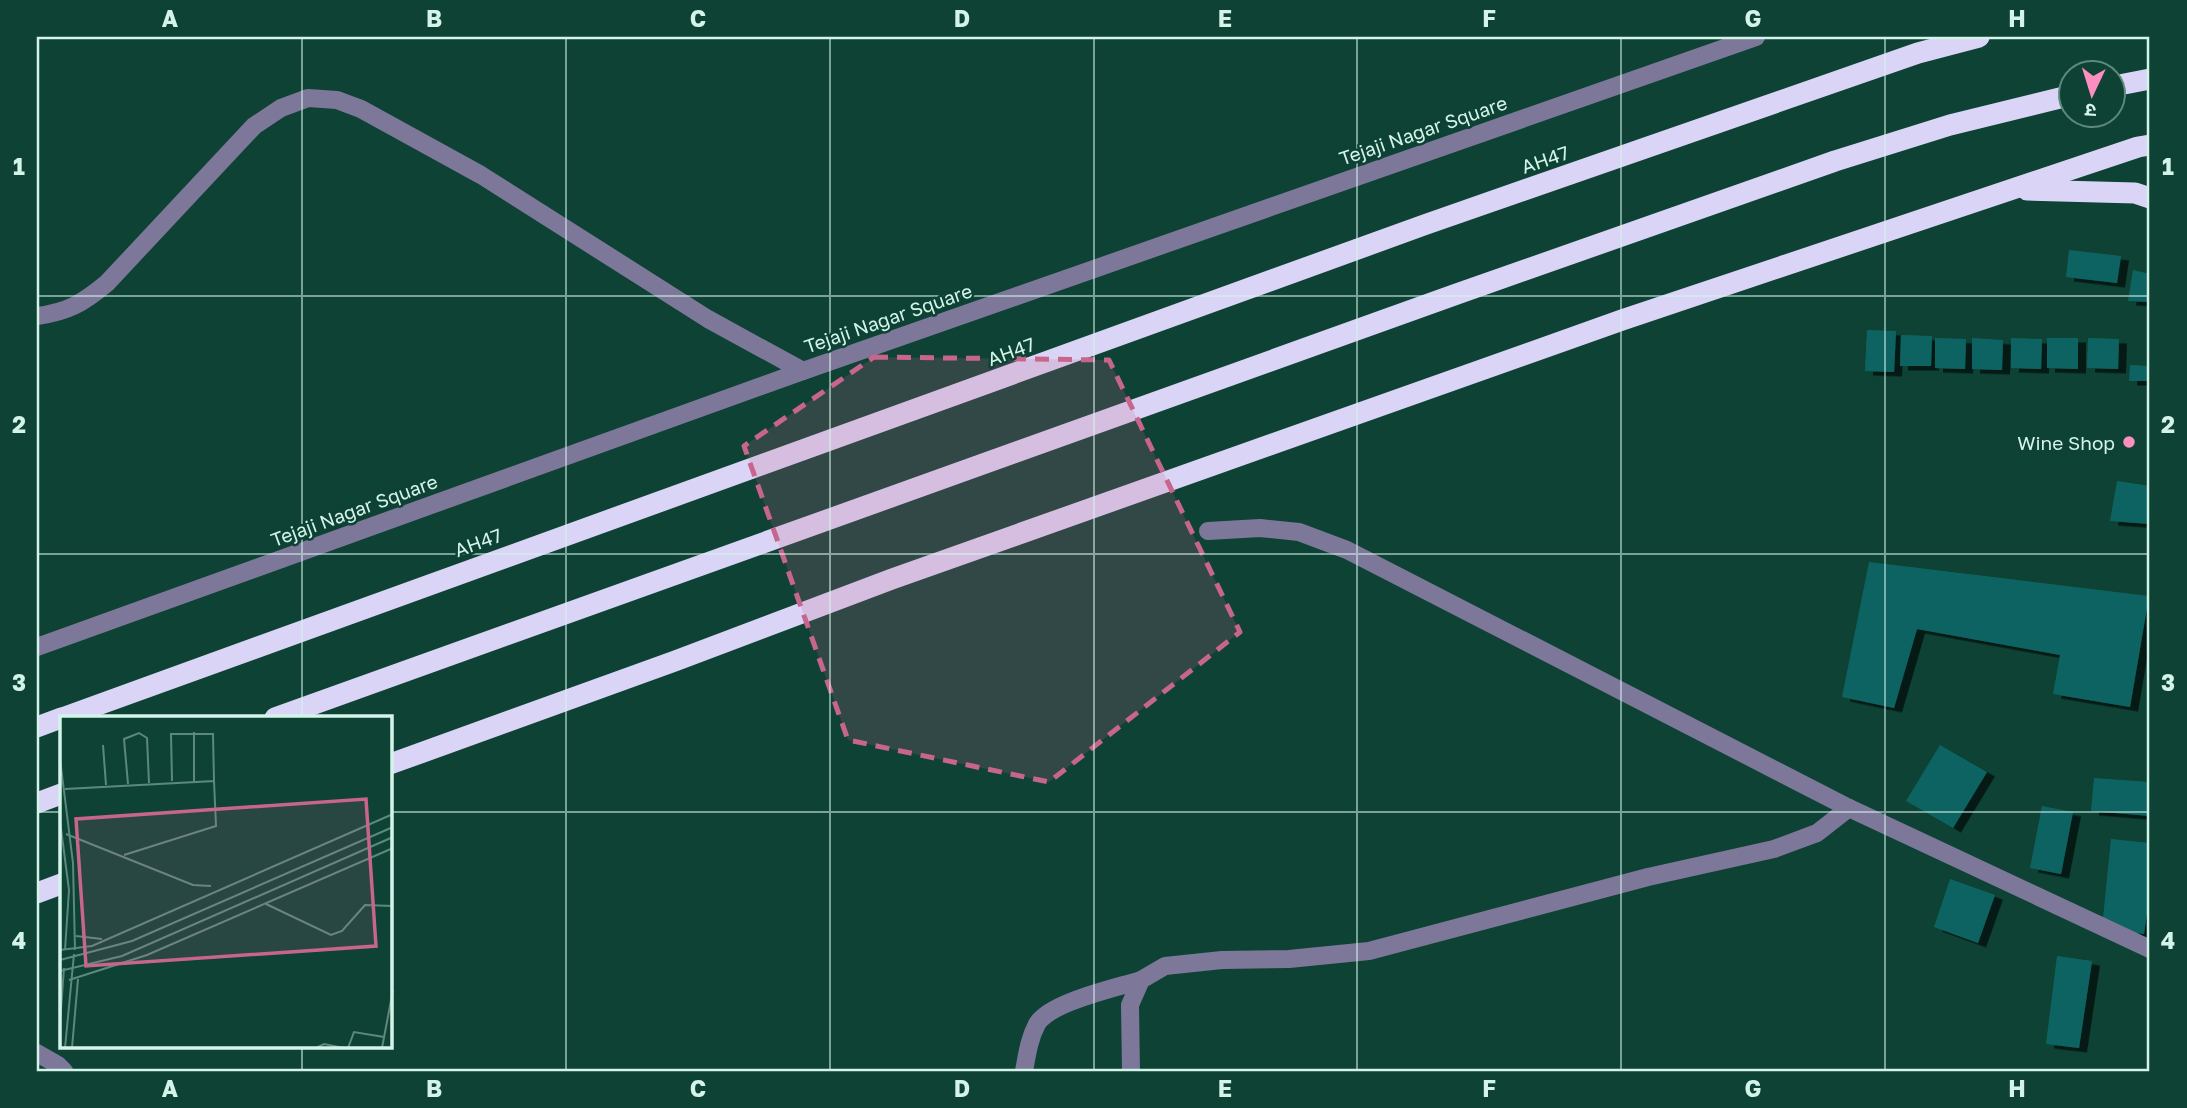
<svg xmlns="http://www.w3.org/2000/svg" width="2187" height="1108" font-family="'Golos Text','Noto Sans Devanagari',sans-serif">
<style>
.building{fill:#106462;filter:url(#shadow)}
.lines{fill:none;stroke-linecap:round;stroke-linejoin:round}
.minor{stroke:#7d7799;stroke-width:18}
.highway{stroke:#dad5f7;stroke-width:21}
.marked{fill:#c8658d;fill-opacity:0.2;stroke:#c8658d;stroke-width:5;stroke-dasharray:14 9;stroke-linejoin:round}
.grid{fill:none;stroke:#d4f4e9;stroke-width:2;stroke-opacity:0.55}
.poi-dot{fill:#fd8ec0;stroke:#0d4235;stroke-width:2.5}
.labels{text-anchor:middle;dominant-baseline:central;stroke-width:5;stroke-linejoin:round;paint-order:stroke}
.street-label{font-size:19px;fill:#d4f4e9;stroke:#0d4235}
.poi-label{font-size:19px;fill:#d4f4e9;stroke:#0d4235;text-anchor:end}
.inset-road{fill:none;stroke:#5d897d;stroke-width:2}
.view{fill:#c8658d;fill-opacity:0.15;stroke:#c8658d;stroke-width:3.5}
.inset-edge{fill:none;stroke:#d4f4e9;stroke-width:3.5}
.neatline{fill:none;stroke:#d4f4e9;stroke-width:2.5}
.grid-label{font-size:23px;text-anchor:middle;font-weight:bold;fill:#d4f4e9}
</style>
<defs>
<filter id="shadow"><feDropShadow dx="8" dy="4.5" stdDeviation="0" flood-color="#0009"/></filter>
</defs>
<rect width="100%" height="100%" fill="#0d4235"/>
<g class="building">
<polygon points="2069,250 2121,256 2117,283 2066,277"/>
<polygon points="2133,270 2150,274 2150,302 2128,301"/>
<polygon points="1867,330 1896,331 1894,372 1865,371"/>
<polygon points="1901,335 1932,336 1931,366 1900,366"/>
<polygon points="1935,338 1966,339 1965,369 1935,368"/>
<polygon points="1972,338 2003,340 2002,370 1972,369"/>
<polygon points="2011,338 2042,339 2041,369 2011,368"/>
<polygon points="2047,338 2078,338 2078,369 2047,368"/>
<polygon points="2088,338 2119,339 2118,369 2087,368"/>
<polygon points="2130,365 2150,366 2150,381 2129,381"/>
<polygon points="2117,481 2150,486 2150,524 2110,521"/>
<polygon points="1869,562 2149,596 2130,707 2053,694 2060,655 1917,629 1894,708 1842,697"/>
<polygon points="1940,745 1987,772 1953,828 1906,801"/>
<polygon points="2094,778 2150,782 2150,816 2091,811"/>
<polygon points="2042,806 2073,812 2061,874 2030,868"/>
<polygon points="2111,839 2150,843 2150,892 2144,934 2102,928"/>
<polygon points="1950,879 1995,895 1978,943 1934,927"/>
<polygon points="2057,956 2092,961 2079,1048 2046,1044"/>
</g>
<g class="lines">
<g class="minor">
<path d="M37,316C68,312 83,303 107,283L254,126L281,108L308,98L337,100L361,109L481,175L708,319L803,371"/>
<polyline points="1208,531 1260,528 1299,532 1347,550 1849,808 2150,949"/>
<polyline points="37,647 803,371 1756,37"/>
<polyline points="37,1053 58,1065 64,1071"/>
<path d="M1024,1071C1027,1055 1029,1039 1037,1024C1050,1002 1116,988 1141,980"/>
<polyline points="1131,1071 1130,1005 1141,980 1165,966 1222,960 1289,959 1369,951 1648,877 1774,849 1817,833 1849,808"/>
</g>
<g class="highway">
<polyline points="2114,86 2150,79"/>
<polyline points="2027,190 2135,193 2150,198"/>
<polyline points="62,718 1424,225 1918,53 1979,37"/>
<polyline points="275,718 1454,295 1835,161 1950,125 2072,95"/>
<polyline points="37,727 61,718"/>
<polyline points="390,764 675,661 892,579 1622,320 2138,147 2150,145"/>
<polyline points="37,803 61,794"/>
<polyline points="37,893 61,884"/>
</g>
</g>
<path class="marked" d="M874,357L1109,360L1240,632L1049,782L848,740L744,446Z"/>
<path class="grid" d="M302,37V718M566,37V1071M830,37V1071M1094,37V1071M1357,37V1071M1621,37V1071M1885,37V1071M37,296H2150M37,554H2150M37,812H61M390,812H2150M302,1047V1071"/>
<circle class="poi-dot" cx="2129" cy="442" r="7"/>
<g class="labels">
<g class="street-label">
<text transform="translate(1423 130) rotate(-19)">Tejaji Nagar Square</text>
<text transform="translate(1545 159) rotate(-19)">AH47</text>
<text transform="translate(888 318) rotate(-19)">Tejaji Nagar Square</text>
<text transform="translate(1011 351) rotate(-20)">AH47</text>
<text transform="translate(354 510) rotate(-20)">Tejaji Nagar Square</text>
<text transform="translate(478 542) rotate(-20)">AH47</text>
</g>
<g class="poi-label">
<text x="2115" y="442">Wine Shop</text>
</g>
</g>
<g transform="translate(60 716)">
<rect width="332" height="332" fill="#0d4235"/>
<path class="inset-road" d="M134,16V65M43,29L46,69M0,43L13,147L15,234M68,68L64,23L79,17L87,22L89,67M5,73L154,65L153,18H111L112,65M0,105L9,174L5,234M6,118L133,169L151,170M64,139L156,110L154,65M206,188L271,219L282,215L305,189L333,190M16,220L42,223M0,234L32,230L333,98M0,244L72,225L333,111M0,255L62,240L333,121M9,264L87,239L333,132M0,307L4,252M5,332L14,238M12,332L18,263M256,332L264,328L284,332M288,332L294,316L324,321M322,332L333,274"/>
<path class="view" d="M306,83L316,230L26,250L16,103Z"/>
<rect width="332" height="332" class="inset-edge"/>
</g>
<rect width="2187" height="1108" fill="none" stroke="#0d4235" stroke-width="77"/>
<g transform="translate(2092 94) rotate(184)"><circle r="33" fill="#0d4235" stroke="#5d897d" stroke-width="2"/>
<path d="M0-5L12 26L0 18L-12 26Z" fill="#fd8ec0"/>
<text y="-10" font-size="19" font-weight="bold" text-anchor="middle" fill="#d4f4e9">उ</text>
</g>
<rect x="38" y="38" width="2110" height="1032" class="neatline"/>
<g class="grid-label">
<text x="170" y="27">A</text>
<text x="434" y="27">B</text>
<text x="698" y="27">C</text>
<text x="962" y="27">D</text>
<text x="1225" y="27">E</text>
<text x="1489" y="27">F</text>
<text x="1753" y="27">G</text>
<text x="2017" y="27">H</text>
<text x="19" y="175">1</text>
<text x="2168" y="175">1</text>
<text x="19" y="433">2</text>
<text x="2168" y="433">2</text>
<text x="19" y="691">3</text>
<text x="2168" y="691">3</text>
<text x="19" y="949">4</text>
<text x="2168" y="949">4</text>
<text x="170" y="1097">A</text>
<text x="434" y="1097">B</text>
<text x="698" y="1097">C</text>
<text x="962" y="1097">D</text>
<text x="1225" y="1097">E</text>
<text x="1489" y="1097">F</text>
<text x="1753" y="1097">G</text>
<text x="2017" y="1097">H</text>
</g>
</svg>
